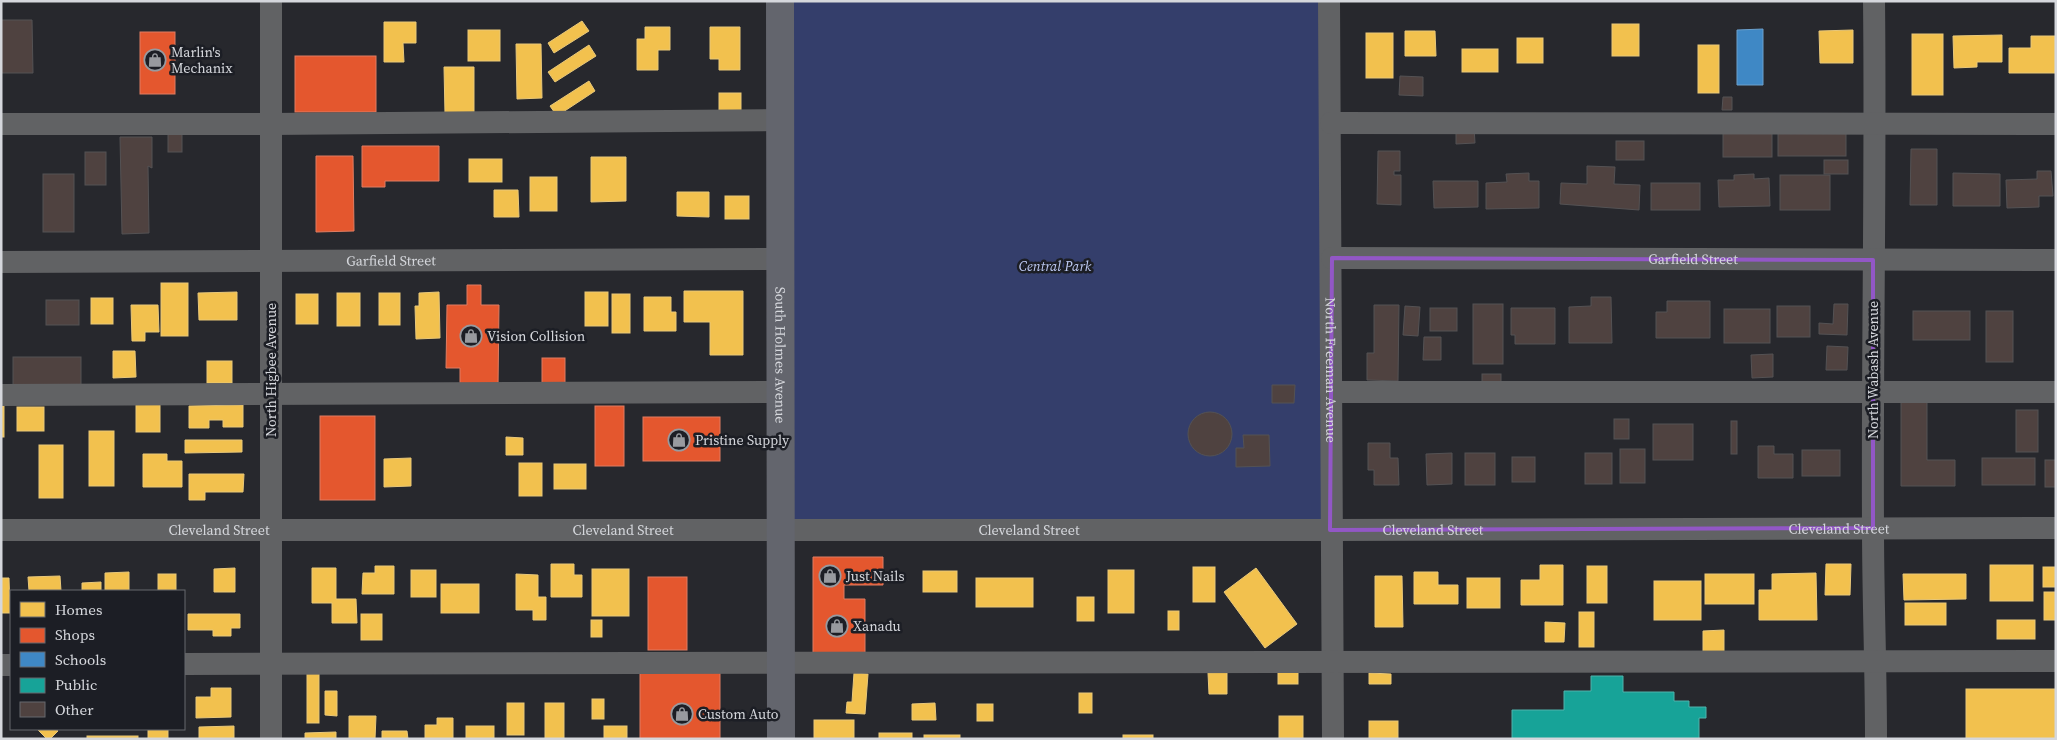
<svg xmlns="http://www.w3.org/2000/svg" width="2057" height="740" font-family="'Source Serif 4',serif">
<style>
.green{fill:#343e6b}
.homes{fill:#f2c14e;stroke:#e9c879}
.shops{fill:#e4572e;stroke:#e07d62}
.schools{fill:#3f88c5;stroke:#6ca0cc}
.public{fill:#17a398;stroke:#50b3ac}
.building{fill:#4f4240;stroke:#545254}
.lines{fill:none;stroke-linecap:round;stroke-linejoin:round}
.minor{stroke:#616264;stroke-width:22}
.major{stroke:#63656d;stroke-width:28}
.marked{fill:none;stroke:#9257c6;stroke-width:4;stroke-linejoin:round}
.labels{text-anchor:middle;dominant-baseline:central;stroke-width:5;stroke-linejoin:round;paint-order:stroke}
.poi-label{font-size:14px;fill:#d5d7dc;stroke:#1c1e25;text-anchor:start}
.street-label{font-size:14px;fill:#d5d7dc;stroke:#1c1e25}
.park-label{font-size:14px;font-style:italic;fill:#becaf4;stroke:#1c1e25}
</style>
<rect width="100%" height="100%" fill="#27282d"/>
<polygon class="green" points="780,1 1329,1 1330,530 782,530"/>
<g class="homes">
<polygon points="582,21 589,31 554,53 548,43"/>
<polygon points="384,22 416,22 416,43 403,43 404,62 384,62"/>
<rect x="1612" y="24" width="27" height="32"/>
<polygon points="645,27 670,27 670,50 658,50 658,70 637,70 637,39 645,39"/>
<polygon points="710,27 740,27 740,70 719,70 719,59 710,59"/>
<rect x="468" y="30" width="32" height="31"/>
<polygon points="1853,30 1853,63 1820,63 1819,31"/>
<polygon points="1405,31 1435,31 1436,56 1405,56"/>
<rect x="1366" y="33" width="27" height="45"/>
<rect x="1912" y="34" width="31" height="61"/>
<polygon points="2002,35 2002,62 1977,62 1977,67 1954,68 1953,36"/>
<polygon points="2031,36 2055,36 2055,73 2009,73 2009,48 2031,48"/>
<rect x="1517" y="38" width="26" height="25"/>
<polygon points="516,44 541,44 542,98 517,99"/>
<polygon points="589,45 596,56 555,82 548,72"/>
<rect x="1698" y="45" width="21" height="48"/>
<rect x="1462" y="49" width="36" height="23"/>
<polygon points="444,67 474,67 474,114 445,114"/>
<polygon points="589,81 595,91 557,116 550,106"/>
<rect x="719" y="93" width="22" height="23"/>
<polygon points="591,157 626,157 626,201 591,202"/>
<rect x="469" y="159" width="33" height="23"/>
<rect x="530" y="177" width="27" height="34"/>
<polygon points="494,190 518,190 519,217 494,217"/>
<polygon points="677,192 709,192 709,217 677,216"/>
<rect x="725" y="196" width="24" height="23"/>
<rect x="161" y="283" width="27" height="53"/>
<polygon points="684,291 743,291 743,355 710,355 710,322 684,322"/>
<polygon points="237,292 237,320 199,320 198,293"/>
<polygon points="439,292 440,338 416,339 415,306 419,306 419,293"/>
<rect x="585" y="292" width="23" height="34"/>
<rect x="337" y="293" width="23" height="33"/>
<rect x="379" y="293" width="21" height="32"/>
<rect x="296" y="294" width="22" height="30"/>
<rect x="612" y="294" width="18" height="39"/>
<polygon points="644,297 671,297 671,312 676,312 676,331 644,331"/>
<rect x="91" y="298" width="22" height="26"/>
<polygon points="131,305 158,305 159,332 145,332 145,341 132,341"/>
<polygon points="113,351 135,351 136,377 113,378"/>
<rect x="207" y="361" width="25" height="22"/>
<rect x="136" y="400" width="24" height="32"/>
<polygon points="243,405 243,427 223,427 223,420 209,420 209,428 189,428 189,406"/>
<rect x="1" y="406" width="3" height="31"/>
<rect x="17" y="407" width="27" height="24"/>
<rect x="89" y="431" width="25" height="55"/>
<polygon points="506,437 523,438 523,455 506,455"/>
<polygon points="185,440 242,440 242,452 185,453"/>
<rect x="39" y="445" width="24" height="53"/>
<polygon points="143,454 167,454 167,461 182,461 182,487 143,487"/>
<polygon points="411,458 411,486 384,487 384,459"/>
<rect x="519" y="463" width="23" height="33"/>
<rect x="554" y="464" width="32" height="25"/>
<polygon points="189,474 244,474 243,492 205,492 205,500 189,500"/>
<polygon points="551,564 574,564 574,575 582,575 582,597 551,597"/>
<polygon points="1826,564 1851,564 1850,595 1825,595"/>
<polygon points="1540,565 1563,565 1563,605 1521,605 1521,580 1540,580"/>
<rect x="1990" y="565" width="43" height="36"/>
<polygon points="375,566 394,566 394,594 362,594 363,573 375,573"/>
<rect x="1587" y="566" width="20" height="37"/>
<rect x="1193" y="567" width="22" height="35"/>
<rect x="2043" y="567" width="13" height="20"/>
<polygon points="235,568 235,592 214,592 214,569"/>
<polygon points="312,568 336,568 336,599 356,599 357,623 332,623 332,603 312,603"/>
<polygon points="1256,568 1297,624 1265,648 1224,592"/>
<rect x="592" y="569" width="37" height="47"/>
<rect x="411" y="570" width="25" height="27"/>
<rect x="1108" y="570" width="26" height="43"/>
<rect x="923" y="571" width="34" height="21"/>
<polygon points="129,572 129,591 105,591 105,573"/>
<polygon points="1414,572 1438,572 1438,585 1458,585 1458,604 1414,604"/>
<polygon points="1816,573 1817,620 1759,620 1759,590 1772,590 1772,574"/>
<rect x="158" y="574" width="18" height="17"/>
<polygon points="516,574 538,575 538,597 546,597 546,620 533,620 533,610 516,610"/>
<rect x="1705" y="574" width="49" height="30"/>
<polygon points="1903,574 1966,574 1966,599 1904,600"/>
<polygon points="60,576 61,591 29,591 28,577"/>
<polygon points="1375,576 1402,576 1403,627 1375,627"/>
<polygon points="1,578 9,578 10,613 1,613"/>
<rect x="976" y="578" width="57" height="29"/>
<rect x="1467" y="578" width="33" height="30"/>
<rect x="1654" y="581" width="47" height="39"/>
<polygon points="101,582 101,591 82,591 82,583"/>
<rect x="441" y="584" width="38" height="29"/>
<rect x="2044" y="592" width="12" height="28"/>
<rect x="1077" y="597" width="17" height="24"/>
<rect x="1905" y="603" width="41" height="22"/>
<rect x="1168" y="611" width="11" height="19"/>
<rect x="1579" y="612" width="15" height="35"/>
<polygon points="188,614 240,614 240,628 231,628 231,636 213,636 213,630 188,630"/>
<rect x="361" y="614" width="21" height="26"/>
<rect x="591" y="620" width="11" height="17"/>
<rect x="1997" y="620" width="38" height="19"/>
<polygon points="1545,622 1565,623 1564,642 1545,642"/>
<polygon points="1724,630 1724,652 1703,652 1703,631"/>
<rect x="307" y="671" width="12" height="52"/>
<polygon points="1227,672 1227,694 1209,694 1208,673"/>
<rect x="1278" y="672" width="20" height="12"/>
<polygon points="854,673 868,674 865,714 846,713 847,702 852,702"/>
<polygon points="1369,673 1391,674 1391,684 1369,684"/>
<polygon points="211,688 231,688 231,717 196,718 196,697 211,697"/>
<rect x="1966" y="689" width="90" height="50"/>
<polygon points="325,691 337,691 337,716 325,715"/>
<rect x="1079" y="693" width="13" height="20"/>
<rect x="592" y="699" width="12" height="20"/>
<rect x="507" y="703" width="17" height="32"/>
<rect x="545" y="703" width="19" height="36"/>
<polygon points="935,703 936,720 912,720 912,704"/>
<rect x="977" y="704" width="16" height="17"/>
<polygon points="349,716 376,716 375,739 349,739"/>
<rect x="1279" y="716" width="24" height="23"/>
<polygon points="437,718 453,718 453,739 425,739 425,725 437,725"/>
<rect x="814" y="720" width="40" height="19"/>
<rect x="1369" y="721" width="29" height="18"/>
<polygon points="234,726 234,739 199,739 199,727"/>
<rect x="466" y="726" width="28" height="13"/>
<rect x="604" y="726" width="23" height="13"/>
<polygon points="37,729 55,729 58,731 50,739 47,739"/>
<rect x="148" y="729" width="20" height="10"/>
<polygon points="382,731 407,731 408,739 382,739"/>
<polygon points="336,732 336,739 305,739 305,733"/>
<rect x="879" y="733" width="33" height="6"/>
<rect x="924" y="735" width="36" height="4"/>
<rect x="1123" y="735" width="30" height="4"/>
<rect x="87" y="736" width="51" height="3"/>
</g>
<g class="shops">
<rect x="140" y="32" width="35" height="62"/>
<rect x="295" y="56" width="81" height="56"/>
<polygon points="362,146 439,146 439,181 385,181 385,187 362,187"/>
<polygon points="316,156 353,156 354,231 316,232"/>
<polygon points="467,285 481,285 481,305 499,305 498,387 460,386 460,368 446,368 447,305 467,305"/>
<rect x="542" y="358" width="23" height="28"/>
<rect x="595" y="406" width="29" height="60"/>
<rect x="320" y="416" width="55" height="84"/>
<rect x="643" y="417" width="77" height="44"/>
<polygon points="813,557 883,557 883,585 844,585 844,599 865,599 865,653 813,653"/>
<rect x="648" y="577" width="39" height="73"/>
<rect x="640" y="670" width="80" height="69"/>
</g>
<polygon class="schools" points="1763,29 1763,85 1737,85 1737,30"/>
<polygon class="public" points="1591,676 1623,676 1623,692 1674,692 1674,701 1689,701 1689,707 1706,707 1706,718 1699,718 1699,739 1512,739 1512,710 1564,710 1564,691 1591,691"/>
<g class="building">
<polygon points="1,20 32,20 33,73 1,73"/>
<polygon points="1400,76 1423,77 1423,96 1399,95"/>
<polygon points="1723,97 1732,97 1732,110 1722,110"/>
<polygon points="1456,127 1474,127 1475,143 1456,144"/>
<rect x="1778" y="129" width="68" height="27"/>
<rect x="168" y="130" width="14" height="22"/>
<rect x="1723" y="132" width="49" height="25"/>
<polygon points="120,137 152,137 152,168 148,166 149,233 122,234"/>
<rect x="1616" y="141" width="28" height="19"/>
<polygon points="1911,149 1937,149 1937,205 1910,205"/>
<polygon points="1378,151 1400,151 1400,171 1394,171 1394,175 1401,175 1401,205 1377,204"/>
<rect x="85" y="152" width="21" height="33"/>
<rect x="1824" y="160" width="24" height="14"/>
<polygon points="1587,166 1615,167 1614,184 1640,185 1639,210 1560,204 1561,183 1587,184"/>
<polygon points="2037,171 2051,171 2053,196 2039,196 2039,207 2007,208 2006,180 2037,179"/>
<polygon points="1529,173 1529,181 1539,181 1539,208 1486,209 1486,183 1507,182 1506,174"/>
<polygon points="1953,173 2000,174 2000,206 1953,206"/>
<rect x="43" y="174" width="31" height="58"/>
<polygon points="1754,174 1754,179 1769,178 1770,206 1719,207 1718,180 1734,180 1734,175"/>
<rect x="1780" y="175" width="50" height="35"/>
<polygon points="1433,181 1478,181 1478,207 1434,208"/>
<rect x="1651" y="183" width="49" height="27"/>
<polygon points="1591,297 1611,297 1612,343 1569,343 1569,307 1591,306"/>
<rect x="46" y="300" width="33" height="25"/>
<polygon points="1667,301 1710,301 1710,338 1656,338 1656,312 1667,312"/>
<rect x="1473" y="304" width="30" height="60"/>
<polygon points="1834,304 1848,304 1847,335 1819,334 1819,323 1833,324"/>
<polygon points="1374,305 1399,305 1398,381 1367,380 1367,353 1374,353"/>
<polygon points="1405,306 1420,307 1418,336 1403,335"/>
<rect x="1777" y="306" width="33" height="31"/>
<rect x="1430" y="308" width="27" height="23"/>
<polygon points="1511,308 1555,308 1555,344 1515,344 1515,335 1511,335"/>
<rect x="1724" y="309" width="46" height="34"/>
<rect x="1913" y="311" width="57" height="29"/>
<rect x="1986" y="311" width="27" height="51"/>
<polygon points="1424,337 1441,337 1441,360 1423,360"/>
<polygon points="1827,346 1848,347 1847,370 1826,370"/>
<polygon points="1773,354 1773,377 1752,378 1751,355"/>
<rect x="13" y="357" width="68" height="29"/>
<rect x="1482" y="374" width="19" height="12"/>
<polygon points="1272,385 1295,385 1294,403 1272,403"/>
<polygon points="1901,402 1927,402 1927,460 1955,460 1955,486 1901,486"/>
<rect x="2016" y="410" width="22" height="42"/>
<circle cx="1210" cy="434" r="22"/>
<rect x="1614" y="419" width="15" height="20"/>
<rect x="1731" y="421" width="6" height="33"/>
<rect x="1653" y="424" width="40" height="36"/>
<polygon points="1243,435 1269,435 1270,466 1236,467 1236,448 1244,448"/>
<polygon points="1368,443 1390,443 1390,458 1398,458 1399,485 1374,485 1374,470 1368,470"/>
<polygon points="1758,446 1774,446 1774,454 1793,454 1793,478 1758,478"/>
<rect x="1620" y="449" width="25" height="34"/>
<rect x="1802" y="450" width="38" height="26"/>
<polygon points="1452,453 1452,484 1427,485 1426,454"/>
<rect x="1465" y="453" width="30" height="32"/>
<rect x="1585" y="453" width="27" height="31"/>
<rect x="1512" y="457" width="23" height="25"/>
<rect x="1982" y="458" width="53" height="27"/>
<rect x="2045" y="460" width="11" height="27"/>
</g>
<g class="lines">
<g class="minor">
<path id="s1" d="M1329,1L1333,739"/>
<path d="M1874,1C1876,176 1872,352 1873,527C1873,598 1876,668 1876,739"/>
<polyline points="1331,123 2056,124"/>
<polyline points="1,124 270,124 780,120"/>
<path id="s2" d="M1332,258L2056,260"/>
<path id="s3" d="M1,262L781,259"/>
<polyline points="1331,392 2056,392"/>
<polyline points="1,395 781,392"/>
<path id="s4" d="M1,530H1330L2056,528"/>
<path d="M184,664C808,663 1432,661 2056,661"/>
<polyline points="1,665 11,665"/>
<polyline points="271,739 271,1"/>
</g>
<path class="major" id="s5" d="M780,1L781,739"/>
</g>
<path class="marked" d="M1332,258L1873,260V528L1330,530Z"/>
<defs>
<g id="shop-ring" transform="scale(1.125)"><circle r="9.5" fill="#1c1e25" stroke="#989a9f" stroke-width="1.5"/><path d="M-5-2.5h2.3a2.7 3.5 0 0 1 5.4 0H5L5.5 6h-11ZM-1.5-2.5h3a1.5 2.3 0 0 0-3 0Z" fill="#989a9f"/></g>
</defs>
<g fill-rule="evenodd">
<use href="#shop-ring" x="155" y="60"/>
<use href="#shop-ring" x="471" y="336"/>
<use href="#shop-ring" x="679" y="440"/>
<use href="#shop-ring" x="830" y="576"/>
<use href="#shop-ring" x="837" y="626"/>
<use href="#shop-ring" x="682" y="714"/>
</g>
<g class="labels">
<g class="poi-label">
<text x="171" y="52">Marlin's<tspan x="171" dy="16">Mechanix</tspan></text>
<text x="487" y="336">Vision Collision</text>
<text x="695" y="440">Pristine Supply</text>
<text x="846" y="576">Just Nails</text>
<text x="853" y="626">Xanadu</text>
<text x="698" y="714">Custom Auto</text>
</g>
<g class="street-label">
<text stroke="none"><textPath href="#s3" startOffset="390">Garfield Street</textPath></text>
<text stroke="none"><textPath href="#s2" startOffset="361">Garfield Street</textPath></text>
<text stroke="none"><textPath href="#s5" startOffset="354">South Holmes Avenue</textPath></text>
<text transform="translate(271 370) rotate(-90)">North Higbee Avenue</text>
<text stroke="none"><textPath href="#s1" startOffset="369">North Freeman Avenue</textPath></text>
<text transform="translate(1873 370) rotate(-90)">North Wabash Avenue</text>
<text stroke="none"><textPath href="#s4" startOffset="1838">Cleveland Street</textPath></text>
<text stroke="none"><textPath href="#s4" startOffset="218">Cleveland Street</textPath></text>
<text stroke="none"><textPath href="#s4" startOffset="622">Cleveland Street</textPath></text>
<text stroke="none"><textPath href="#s4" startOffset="1028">Cleveland Street</textPath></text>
<text stroke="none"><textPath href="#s4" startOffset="1432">Cleveland Street</textPath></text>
</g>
<g class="park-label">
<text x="1055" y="266">Central Park</text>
</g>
</g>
<rect width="2057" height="740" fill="none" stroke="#d5d7dc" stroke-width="5"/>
<rect x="10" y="590" width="175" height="140" fill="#1c1e25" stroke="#66686e"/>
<rect x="20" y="602" width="25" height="15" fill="#f2c14e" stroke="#66686e"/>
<text x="55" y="615" font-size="15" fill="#d5d7dc">Homes</text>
<rect x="20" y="628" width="25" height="15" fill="#e4572e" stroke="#66686e"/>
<text x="55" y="640" font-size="15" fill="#d5d7dc">Shops</text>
<rect x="20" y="652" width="25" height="15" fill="#3f88c5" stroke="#66686e"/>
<text x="55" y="665" font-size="15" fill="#d5d7dc">Schools</text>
<rect x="20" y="678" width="25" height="15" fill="#17a398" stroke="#66686e"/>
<text x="55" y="690" font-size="15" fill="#d5d7dc">Public</text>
<rect x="20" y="702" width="25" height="15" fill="#4f4240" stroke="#66686e"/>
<text x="55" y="715" font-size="15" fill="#d5d7dc">Other</text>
</svg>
